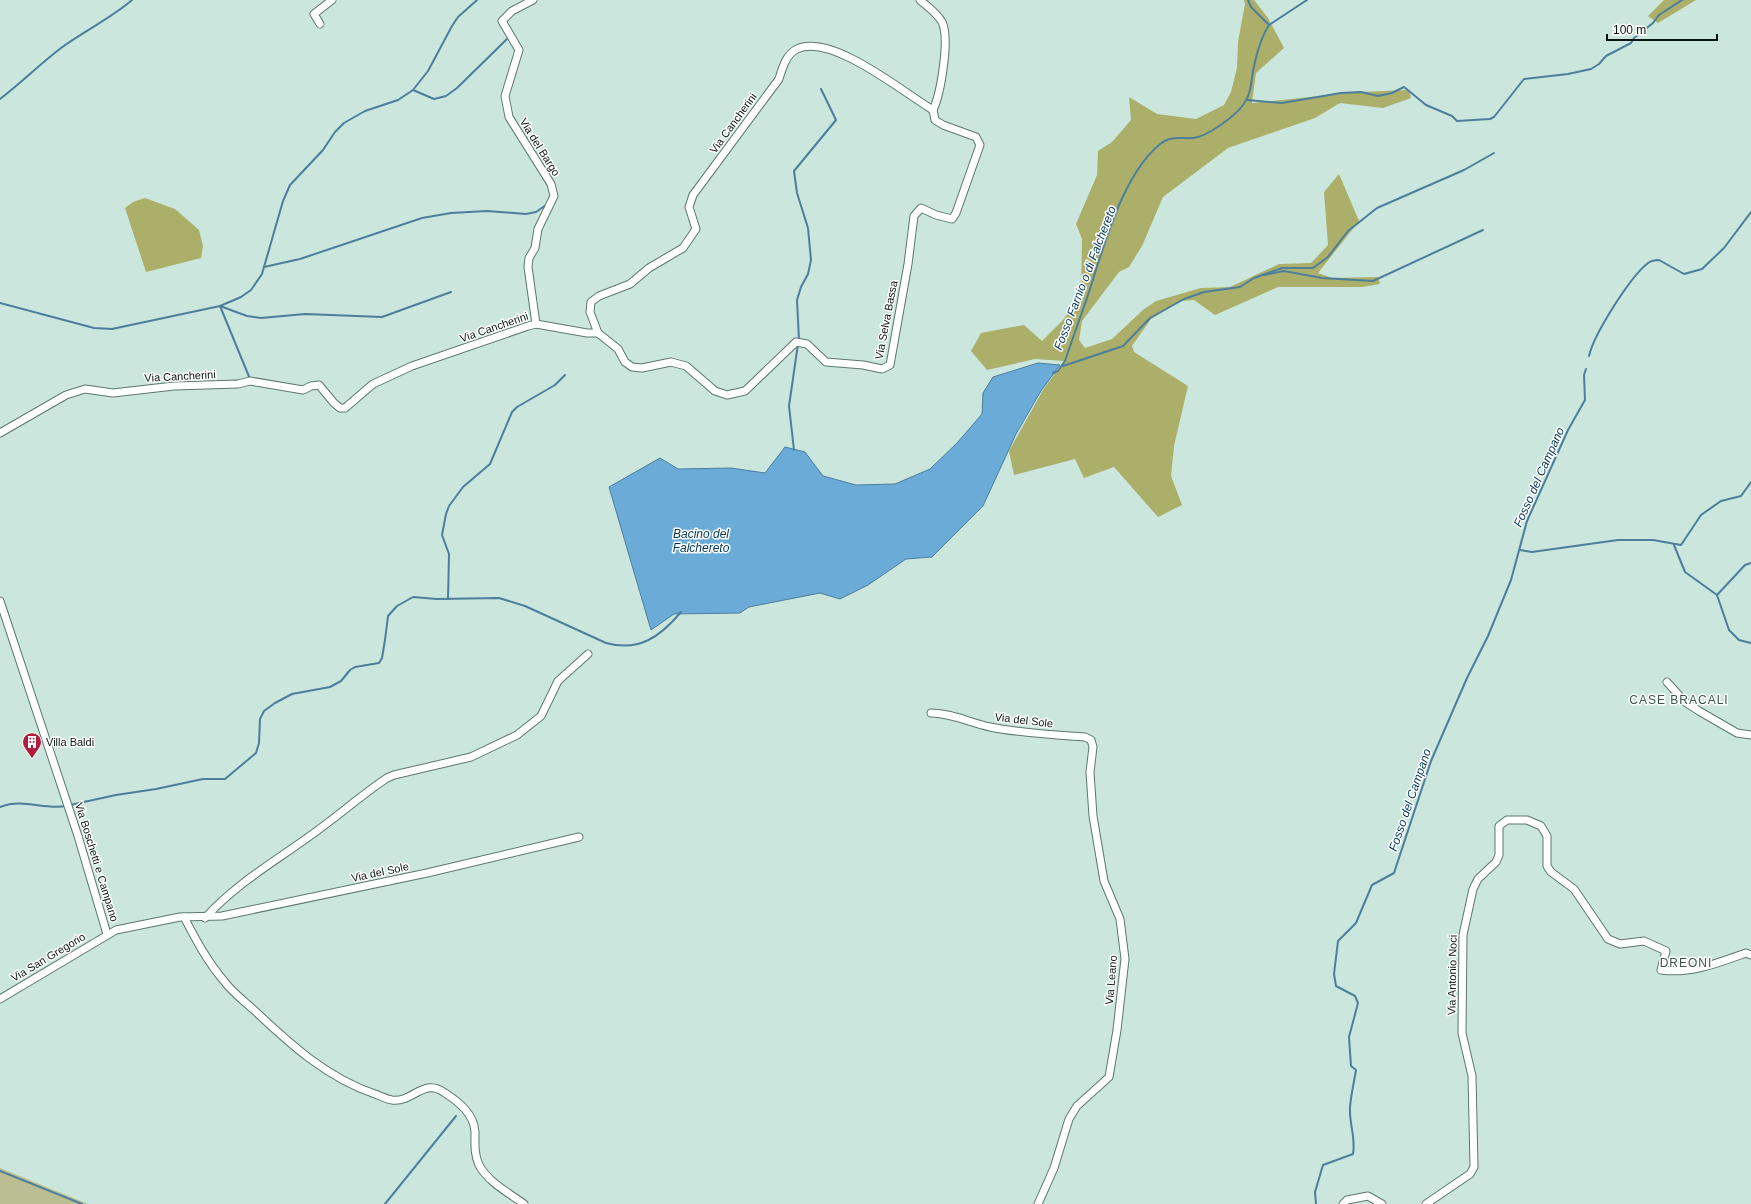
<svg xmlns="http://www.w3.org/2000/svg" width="1751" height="1204" font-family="Helvetica,sans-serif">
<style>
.green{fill:#bbbe92}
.forest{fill:#abaf69}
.water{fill:#6aabd7;stroke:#4d7e9c}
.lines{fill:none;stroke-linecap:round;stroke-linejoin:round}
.stream{stroke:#4d7e9c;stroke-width:2}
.street-casing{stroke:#5d776f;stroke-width:9}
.street{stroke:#fff;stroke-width:7}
.labels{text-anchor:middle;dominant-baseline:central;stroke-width:3;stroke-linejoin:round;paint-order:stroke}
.street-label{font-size:11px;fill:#0a1512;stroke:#fff}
.poi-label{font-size:11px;fill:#0a1512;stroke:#fff;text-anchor:start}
.water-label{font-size:12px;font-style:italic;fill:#003755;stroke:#fff}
.neighbourhood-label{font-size:12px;letter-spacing:1px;fill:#3c544d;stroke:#fff}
</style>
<rect width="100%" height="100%" fill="#cae6dd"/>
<polygon class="green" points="0,1168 88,1204 0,1204"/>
<g class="forest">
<polygon points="1244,0 1254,0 1268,18 1284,48 1256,73 1252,103 1358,92 1409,90 1411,98 1383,108 1340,103 1315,118 1228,148 1163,197 1142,246 1129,267 1119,272 1082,321 1079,340 1085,348 1112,339 1143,310 1156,301 1201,288 1230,287 1279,264 1311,263 1328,245 1324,192 1339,174 1359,221 1318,273 1332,278 1378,277 1380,284 1362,287 1278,287 1215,315 1194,300 1181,301 1151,319 1132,346 1134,352 1188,386 1174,446 1171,476 1182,505 1158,517 1114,467 1084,478 1075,459 1014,475 1009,451 1043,390 1064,361 1035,359 987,370 971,351 981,333 1024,325 1042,341 1063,320 1081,296 1082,239 1076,224 1097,175 1098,151 1112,142 1131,120 1129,97 1157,114 1196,119 1224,105 1231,92 1237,68 1238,42 1245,4"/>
<polygon points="1664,0 1696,0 1658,23 1648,16"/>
<polygon points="145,198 175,209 199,230 203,246 201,258 146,272 125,208 133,202"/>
</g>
<polygon class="water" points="1038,363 1060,365 1041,391 1016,434 983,506 932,557 906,559 868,585 840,599 820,593 749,607 740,613 674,614 651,630 609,487 660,458 678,469 731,468 765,473 785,447 805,452 823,476 856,485 895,484 930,469 957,443 982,414 983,393 993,377"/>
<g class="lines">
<g class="stream">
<polyline points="1248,0 1251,7 1269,25"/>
<polyline points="413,90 434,99 446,96 457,88 507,39"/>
<path d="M0,99C21,83 40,64 61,48C84,31 110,19 132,0"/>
<polyline points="1247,100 1282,103 1341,93 1361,92 1378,96 1392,93 1404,87 1426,105 1452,116 1457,121 1490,119 1494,117 1524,79 1568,74 1591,69 1599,64 1606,56 1631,43 1634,38 1653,23 1659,15 1682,0"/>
<polyline points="264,267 300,259 422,218 451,213 487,211 526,214 536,212 546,205"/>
<polyline points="1264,275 1284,271 1322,278 1373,281 1483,230"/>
<polyline points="0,303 94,328 112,329 220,306 241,297 251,290 262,274 283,201 290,185 323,150 335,132 344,123 365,111 398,100 413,90 428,71 452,26 458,17 477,0"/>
<polyline points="220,306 247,316 261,318 305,314 382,317 451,292"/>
<polyline points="220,306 250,379"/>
<polyline points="799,340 797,300 801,287 808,274 811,260 808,228 797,193 794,171 836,120 821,89"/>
<path d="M1589,356C1594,334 1630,277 1648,263C1651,261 1656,260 1659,260L1684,274L1702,269L1724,248L1751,212"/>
<polyline points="1063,366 1123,346 1150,318 1184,299 1204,292 1240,287 1254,278 1282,268 1313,268 1328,257 1348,231 1377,208 1464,170 1494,153"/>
<path d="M1053,373L1058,371L1065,361C1073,337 1082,313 1090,289C1104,245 1123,175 1159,145C1170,135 1180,139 1193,138C1207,137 1235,116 1243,105C1251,95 1251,83 1253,71C1256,56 1261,37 1269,25L1307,0"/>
<polyline points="794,450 789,406 798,344"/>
<polyline points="1674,545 1685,572 1717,595 1729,630 1739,640 1751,643"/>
<polyline points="1520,550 1532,552 1618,540 1653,540 1681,545 1701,515 1721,501 1741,496 1751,482"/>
<polyline points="1717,595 1745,565 1751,563"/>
<polyline points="448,599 449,554 442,535 446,514 449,506 463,487 490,464 512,412 517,407 555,385 565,375"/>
<path d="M70,805L116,795L156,789L203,779H225L256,753L259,743L260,719L264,711L275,703L292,694L330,687L341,681L350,670L355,667L379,663L382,658L385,640L388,616L397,606L413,597L437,599L499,598L525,606L606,643C639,652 660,637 681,612"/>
<path d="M0,807C23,798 44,810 66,806"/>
<polyline points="0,1171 82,1204"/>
<polyline points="385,1204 456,1116"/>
<path d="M1316,1204L1315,1192L1323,1165L1353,1154C1356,1138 1349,1124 1350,1107C1351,1095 1354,1082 1356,1070L1351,1066L1349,1037L1358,1003L1355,996L1336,986L1334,974L1338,941L1356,923L1372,885L1394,873L1431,761L1467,678L1488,636L1511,580L1527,521L1568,430L1585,400L1584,375L1586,369"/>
</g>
<g class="street-casing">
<g id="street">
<polyline points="533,0 512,11 502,21 519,50 505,96 509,117 551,184 554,196 538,229 535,248 529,258 528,267 536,324"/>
<polyline points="320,24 314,14 332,0"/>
<polyline points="598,333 618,349 625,362 632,367 642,368 671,362 686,366 715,391 727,395 745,391 796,342 807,344 826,362 863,365 882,369 890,365 908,264 914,216 921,208 936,215 952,219 956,213 980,145 976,137 943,125 935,120 933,110"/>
<path d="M0,433L66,395L85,389L113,393L174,386L238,384L250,381L303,390L311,386L319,385L334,403L340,408H345L373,384L412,366L528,326L536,324L587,333H598L590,312L591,302L599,296L630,284L649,268L683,248L696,229L689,207L693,195L779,79C782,69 786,54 797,49C832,33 904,93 933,110C941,93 950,38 942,22C938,14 927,6 920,0"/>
<polyline points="0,601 78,836 107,934"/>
<polyline points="1667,682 1685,702 1699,711 1737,733 1751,735"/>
<path d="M931,713C952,713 970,723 990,727C1019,733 1055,735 1085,737L1091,740L1093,747L1090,772L1093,816L1104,881L1120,919L1125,959L1117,1030L1109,1077L1077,1106L1069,1119L1054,1168L1038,1204"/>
<path d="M184,917C196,940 207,961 224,981C232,992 244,1001 254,1010C290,1044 327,1078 375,1094C380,1096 386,1099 392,1100C413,1103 423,1077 445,1093C459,1102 474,1114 475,1132C475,1144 474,1154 479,1165C488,1182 509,1193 524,1204"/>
<path d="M205,918C240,879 285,856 326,824C346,809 366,792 387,778L394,775L471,757L517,735L541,716L558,681L588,654"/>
<polyline points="0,999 116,930 180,917 222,916 427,873 579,837"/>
<polyline points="1343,1204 1347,1200 1368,1196 1382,1204"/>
<path d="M1426,1204L1470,1174L1474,1167L1472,1076L1462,1033L1463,935L1473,889L1478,879L1496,862L1499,855V826L1507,820H1527L1541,826L1547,836V866L1551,872L1574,889L1608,939L1620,944L1644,941L1666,951L1661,970C1691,974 1718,963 1746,953L1751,955"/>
</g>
</g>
<use href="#street" class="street"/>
</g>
<defs>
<g id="building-pin" transform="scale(1)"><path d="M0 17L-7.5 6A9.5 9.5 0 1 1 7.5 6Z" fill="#b01c40" stroke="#fff"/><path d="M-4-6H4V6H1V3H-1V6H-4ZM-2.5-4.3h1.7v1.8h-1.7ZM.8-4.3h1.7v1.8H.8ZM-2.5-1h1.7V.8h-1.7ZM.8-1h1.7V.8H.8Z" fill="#fff"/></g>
</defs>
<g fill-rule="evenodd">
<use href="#building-pin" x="32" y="742"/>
</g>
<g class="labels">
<g class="street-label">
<text transform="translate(733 123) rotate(-54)">Via Cancherini</text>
<text transform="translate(540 147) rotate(58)">Via del Bargo</text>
<text transform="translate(886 320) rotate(-79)">Via Selva Bassa</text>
<text transform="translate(494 327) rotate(-19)">Via Cancherini</text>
<text transform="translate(180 376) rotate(-3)">Via Cancherini</text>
<text transform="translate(1024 720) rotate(7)">Via del Sole</text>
<text transform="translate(97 862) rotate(73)">Via Boschetti e Campano</text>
<text transform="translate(380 872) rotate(-12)">Via del Sole</text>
<text transform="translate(48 957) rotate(-31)">Via San Gregorio</text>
<text transform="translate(1452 975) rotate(-89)">Via Antonio Noci</text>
<text transform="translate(1111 980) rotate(-85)">Via Leano</text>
</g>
<g class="poi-label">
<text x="46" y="742">Villa Baldi</text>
</g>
<g class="water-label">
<text transform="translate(1085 278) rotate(-69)">Fosso Farnio o di Falchereto</text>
<text transform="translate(1539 477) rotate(-66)">Fosso del Campano</text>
<text x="701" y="534">Bacino del<tspan x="701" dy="14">Falchereto</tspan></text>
<text transform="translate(1410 800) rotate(-71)">Fosso del Campano</text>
</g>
<g class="neighbourhood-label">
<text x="1679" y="700">CASE BRACALI</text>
<text x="1686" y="963">DREONI</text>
</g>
</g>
<path d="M1607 34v6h110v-6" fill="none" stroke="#0a1512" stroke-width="2"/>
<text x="1613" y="34" font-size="12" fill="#0a1512" stroke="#ffffff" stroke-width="3" paint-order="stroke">100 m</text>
</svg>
